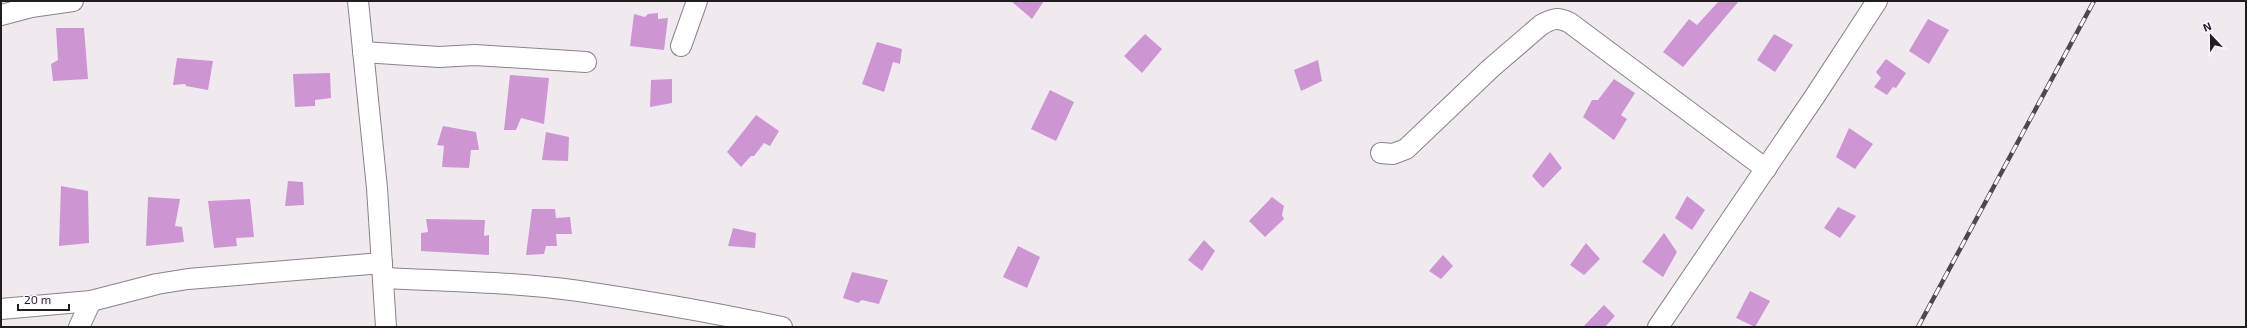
<svg xmlns="http://www.w3.org/2000/svg" width="2247" height="328" font-family="'Exo 2',sans-serif">
<style>
.building{fill:#cd96d2}
.lines{fill:none;stroke-linecap:round;stroke-linejoin:round}
.minor-casing{stroke:#898389;stroke-width:22}
.minor{stroke:#fff;stroke-width:20}
.rail-casing{stroke:#4c494c;stroke-width:4.5}
.rail{stroke:#fdf6fe;stroke-width:3;stroke-dasharray:9;stroke-linecap:butt}
</style>
<rect width="100%" height="100%" fill="#f0e9f0"/>
<g class="building">
<polygon points="1011,1 1044,1 1032,19"/>
<polygon points="1719,1 1739,1 1683,67 1663,52 1689,19 1697,25"/>
<polygon points="658,13 658,19 668,18 664,50 630,46 634,14 645,17 648,14"/>
<polygon points="1928,19 1949,30 1929,64 1909,51"/>
<polygon points="56,28 84,28 88,79 53,81 51,64 58,60"/>
<polygon points="1145,34 1162,49 1142,73 1124,56"/>
<polygon points="1774,34 1793,45 1775,72 1757,60"/>
<polygon points="877,42 902,49 900,64 893,62 884,92 862,84"/>
<polygon points="177,58 213,61 208,90 186,86 185,84 173,85"/>
<polygon points="1886,59 1906,73 1896,88 1893,87 1887,95 1874,87 1881,78 1876,72"/>
<polygon points="1318,60 1322,81 1301,91 1294,70"/>
<polygon points="330,73 331,98 315,100 315,106 295,107 293,74"/>
<polygon points="510,75 549,78 544,124 521,118 516,130 504,130"/>
<polygon points="672,79 672,103 650,107 651,80"/>
<polygon points="1614,79 1635,93 1621,115 1627,119 1614,140 1583,117 1592,100 1598,100"/>
<polygon points="1050,90 1074,102 1056,141 1031,129"/>
<polygon points="756,115 779,131 770,146 764,143 754,156 751,156 741,167 727,152"/>
<polygon points="443,126 476,132 479,150 471,150 469,168 442,167 444,146 437,145"/>
<polygon points="1849,128 1873,144 1855,169 1836,157"/>
<polygon points="546,132 569,137 568,161 542,160"/>
<polygon points="1550,152 1562,168 1543,188 1532,176"/>
<polygon points="288,181 303,182 304,205 285,206"/>
<polygon points="61,186 88,191 89,243 59,246"/>
<polygon points="1687,196 1705,210 1692,230 1675,218"/>
<polygon points="148,197 180,199 175,226 182,227 184,242 146,246"/>
<polygon points="1272,197 1284,206 1282,215 1284,219 1265,237 1249,221"/>
<polygon points="250,199 254,237 236,238 237,246 214,248 208,201"/>
<polygon points="1838,207 1856,216 1840,238 1824,228"/>
<polygon points="532,209 555,209 556,218 570,217 572,234 556,234 557,246 546,246 544,254 526,255"/>
<polygon points="426,219 485,220 484,236 489,235 489,255 421,251 421,233 428,232"/>
<polygon points="733,228 756,233 755,248 728,246"/>
<polygon points="1664,233 1677,252 1663,277 1642,262"/>
<polygon points="1204,240 1215,251 1202,271 1188,260"/>
<polygon points="1586,243 1600,259 1584,275 1570,265"/>
<polygon points="1018,246 1040,257 1027,288 1003,277"/>
<polygon points="1443,255 1453,266 1441,279 1429,271"/>
<polygon points="852,272 888,280 879,304 862,300 858,303 843,298"/>
<polygon points="1750,291 1770,301 1755,327 1736,318"/>
<polygon points="1604,305 1615,316 1605,327 1583,327"/>
</g>
<g class="lines">
<g class="minor-casing">
<g id="minor">
<polyline points="358,1 377,188 386,327"/>
<polyline points="1,15 31,7 73,1"/>
<polyline points="681,46 697,1"/>
<polyline points="363,52 439,57 475,55 586,62"/>
<path d="M1381,153L1393,154L1406,149L1491,68L1541,25C1553,18 1558,17 1570,23L1766,169"/>
<path d="M383,278C448,281 514,282 579,291C647,301 715,313 782,327"/>
<polyline points="1,309 91,301 157,284 188,279 382,263"/>
<polyline points="79,327 91,301"/>
<polyline points="1658,327 1815,96 1877,1"/>
</g>
</g>
<use href="#minor" class="minor"/>
<g class="rail-casing">
<polyline id="rail" points="1918,327 2094,1"/>
</g>
<use href="#rail" class="rail"/>
</g>
<rect width="2247" height="328" fill="none" stroke="#1f1d20" stroke-width="4"/>
<g transform="translate(2211 36) rotate(338)" stroke="#fdf6fe" stroke-width="3" paint-order="stroke">
<path d="M0-3L7 15L0 10L-7 15Z" fill="#1f1d20"/>
<text y="-6" font-size="11" font-weight="bold" text-anchor="middle" fill="#1f1d20">N</text>
</g>
<path d="M18 304v6h51v-6" fill="none" stroke="#1f1d20" stroke-width="2"/>
<text x="24" y="304" font-size="12" fill="#1f1d20" stroke="#fdf6fe" stroke-width="3" paint-order="stroke">20 m</text>
</svg>
